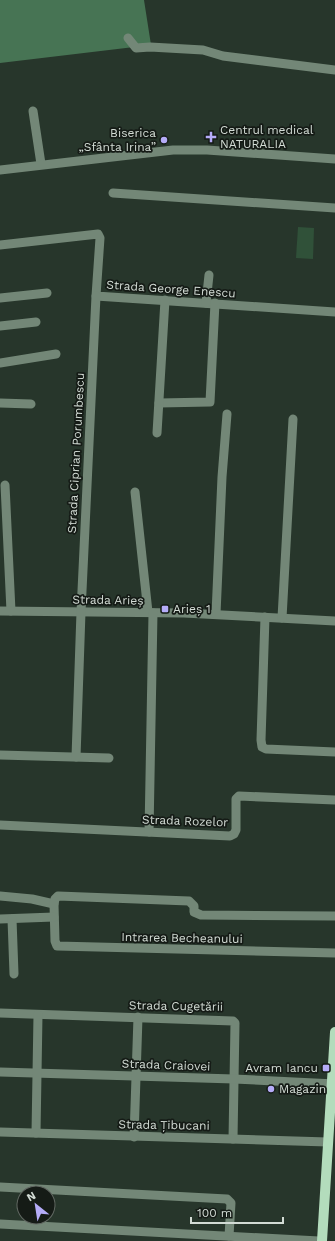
<svg xmlns="http://www.w3.org/2000/svg" width="335" height="1241" font-family="'Work Sans',sans-serif">
<style>
.green{fill:#305139}
.forest{fill:#477454}
.lines{fill:none;stroke-linecap:round;stroke-linejoin:round}
.minor{stroke:#738777;stroke-width:9}
.major{stroke:#b3dcbc;stroke-width:10}
.poi-dot{fill:#b5acf8;stroke:#151b16;stroke-width:1.5}
.labels{text-anchor:middle;dominant-baseline:central;stroke-width:3.5;stroke-linejoin:round;paint-order:stroke}
.poi-label{font-size:12px;fill:#d3dcd5;stroke:#151b16;text-anchor:start}
.street-label{font-size:12px;fill:#d3dcd5;stroke:#151b16}
</style>
<rect width="100%" height="100%" fill="#27362b"/>
<polygon class="green" points="298,227 314,228 313,259 296,258"/>
<polygon class="forest" points="0,0 144,0 151,45 0,63"/>
<g class="lines">
<g class="minor">
<polyline points="128,38 136,48 150,47 203,50 223,56 335,70"/>
<polyline points="33,111 41,164"/>
<polyline points="0,170 173,150 207,150 335,159"/>
<polyline points="113,193 335,208"/>
<polyline points="0,245 98,234 100,238 96,296 335,312"/>
<polyline points="0,298 47,293"/>
<polyline points="206,303 209,275"/>
<polyline points="0,326 36,322"/>
<polyline points="0,363 56,354"/>
<polyline points="0,403 31,404"/>
<polyline points="159,403 210,402 215,303"/>
<polyline points="157,433 165,300"/>
<polyline points="5,485 11,611"/>
<polyline points="135,492 148,612"/>
<polyline points="0,611 184,613 335,621"/>
<polyline points="216,614 222,477 227,414"/>
<polyline points="265,617 261,740 262,747 266,749 335,752"/>
<polyline points="282,618 293,419"/>
<polyline points="0,755 109,758"/>
<polyline points="76,757 81,612 96,296"/>
<polyline points="0,825 230,836 234,834 236,830 236,799 239,796 335,800"/>
<polyline points="149,832 153,613"/>
<polyline points="0,896 32,899 54,904"/>
<polyline points="335,916 201,915 194,912 194,906 189,901 58,896 55,899 54,904 55,941 57,946 335,953"/>
<polyline points="0,919 54,917"/>
<polyline points="12,919 14,974"/>
<polyline points="0,1013 233,1021 235,1023 233,1139"/>
<polyline points="0,1072 234,1079 335,1084"/>
<polyline points="0,1132 328,1142"/>
<polyline points="36,1133 38,1015"/>
<polyline points="134,1137 138,1017"/>
<polyline points="0,1187 227,1199 231,1203 229,1236"/>
<polyline points="0,1224 319,1241"/>
</g>
<polyline class="major" points="322,1241 335,1032"/>
</g>
<g class="poi-dot">
<path d="M209 131h4v4h4v4h-4v4h-4v-4h-4v-4h4z"/>
<circle cx="164" cy="140" r="4"/>
<rect x="161" y="605" width="8" height="8" rx="2"/>
<rect x="322" y="1064" width="8" height="8" rx="2"/>
<circle cx="271" cy="1089" r="4"/>
</g>
<g class="labels">
<g class="poi-label">
<text x="220" y="130">Centrul medical<tspan x="220" dy="14">NATURALIA</tspan></text>
<text x="156" y="133" text-anchor="end">Biserica<tspan x="156" dy="14">„Sfânta Irina”</tspan></text>
<text x="173" y="609">Arieș 1</text>
<text x="318" y="1068" text-anchor="end">Avram Iancu</text>
<text x="279" y="1089">Magazin</text>
</g>
<g class="street-label">
<text transform="translate(171 289) rotate(4)">Strada George Enescu</text>
<text transform="translate(76 453) rotate(-87)">Strada Ciprian Porumbescu</text>
<text transform="translate(108 600) rotate(1)">Strada Arieș</text>
<text transform="translate(185 821) rotate(2)">Strada Rozelor</text>
<text transform="translate(182 938) rotate(1)">Intrarea Becheanului</text>
<text transform="translate(176 1006) rotate(1)">Strada Cugetării</text>
<text transform="translate(166 1065) rotate(2)">Strada Craiovei</text>
<text transform="translate(164 1125) rotate(1)">Strada Țibucani</text>
</g>
</g>
<g transform="translate(36 1205) rotate(330)"><circle r="19" fill="#151b16" stroke="#616862"/>
<path d="M0-3L7 15L0 10L-7 15Z" fill="#b5acf8"/>
<text y="-6" font-size="11" font-weight="bold" text-anchor="middle" fill="#d3dcd5">N</text>
</g>
<path d="M191 1217v6h92v-6" fill="none" stroke="#d3dcd5" stroke-width="2"/>
<text x="197" y="1217" font-size="12" fill="#d3dcd5" stroke="#151b16" stroke-width="3" paint-order="stroke">100 m</text>
</svg>
